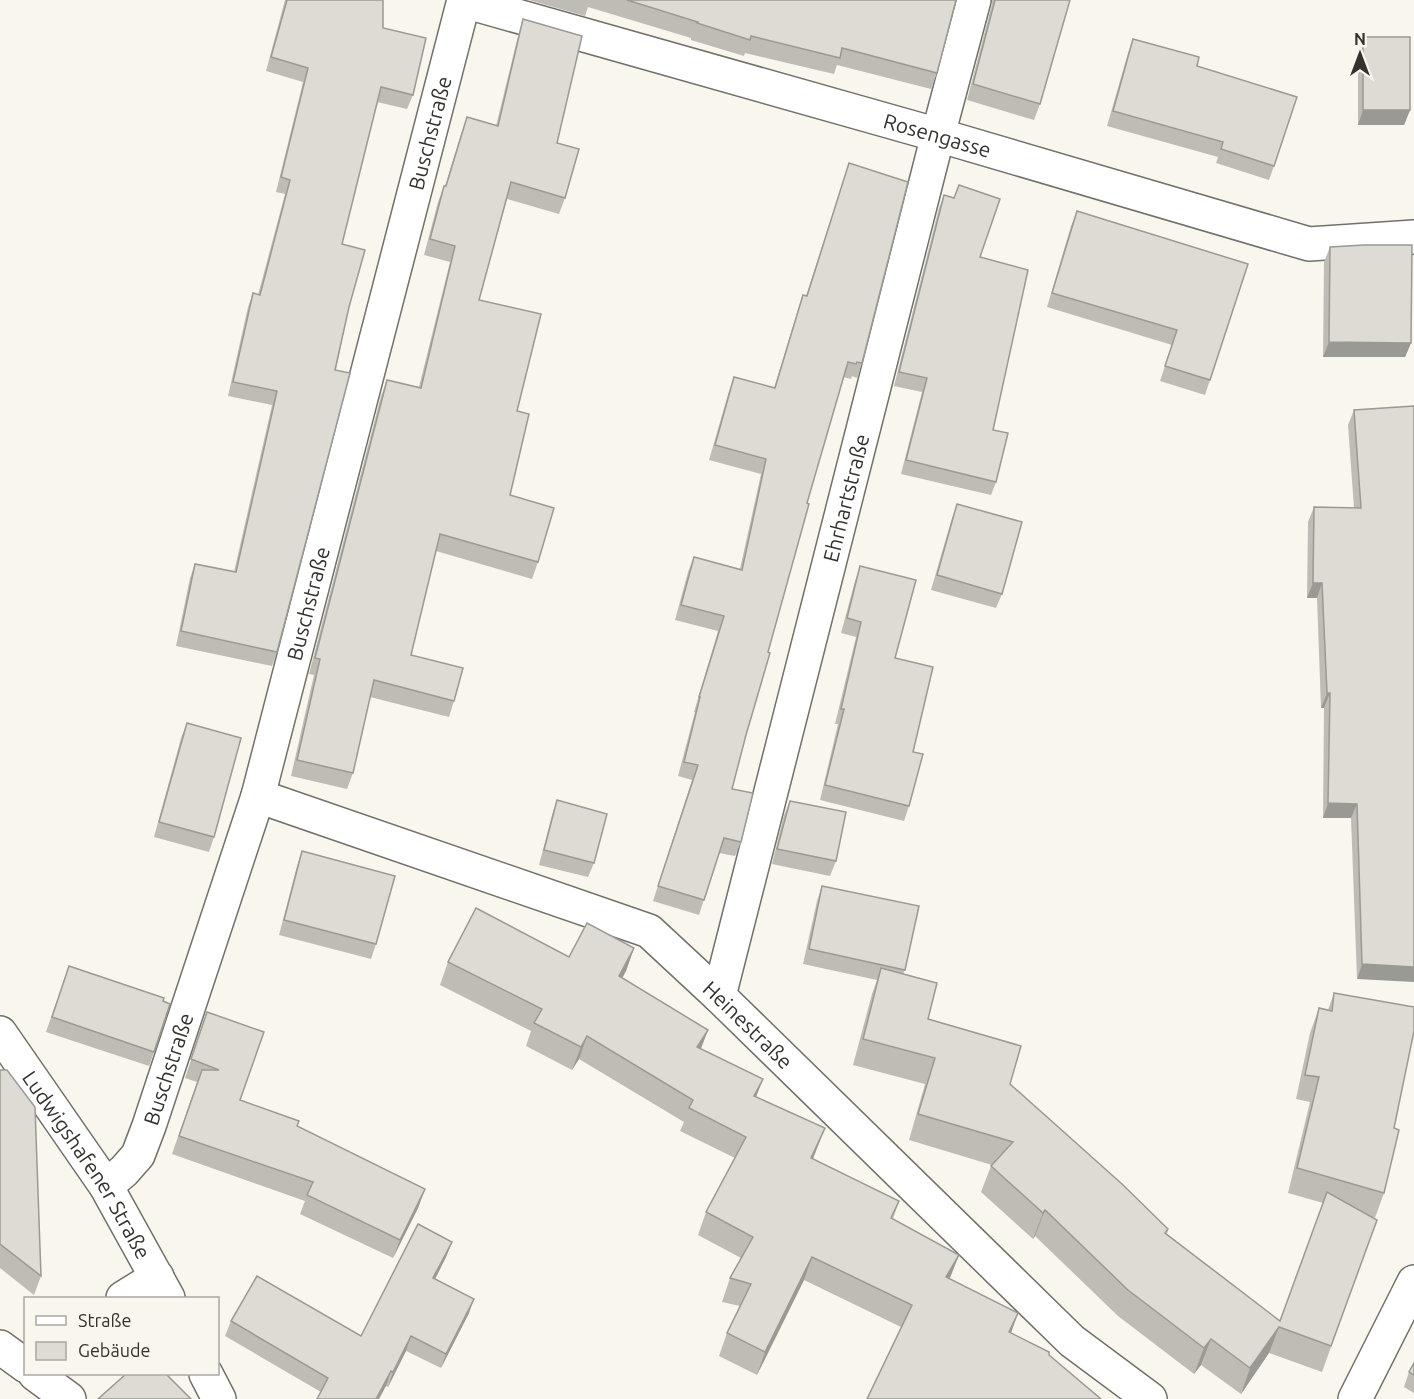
<svg xmlns="http://www.w3.org/2000/svg" width="1414" height="1399" font-family="Ubuntu,sans-serif">
<style>
.lines{fill:none;stroke-linecap:round;stroke-linejoin:round}
.minor-casing{stroke:#727069;stroke-width:36}
.major-casing{stroke:#727069;stroke-width:36}
.minor{stroke:#fff;stroke-width:33}
.major{stroke:#fff;stroke-width:33}
.wall{fill:#bfbcb6}
.shaded-wall{fill:#9b9994}
.building{fill:#dedbd4;stroke:#9b9994;stroke-width:1.5}
.labels{text-anchor:middle;dominant-baseline:central;stroke-width:5;stroke-linejoin:round;paint-order:stroke}
.street-label{font-size:21px;fill:#33322f;stroke:#f9f6ee}
</style>
<rect width="100%" height="100%" fill="#f9f6ee"/>
<g class="lines">
<g class="minor-casing">
<g id="minor">
<path id="s1" d="M464,1L938,135L1309,244L1414,237"/>
<path id="s2" d="M258,796L649,931L719,996L1072,1341L1150,1399"/>
<path id="s3" d="M719,996L938,135L974,0"/>
<path id="s4" d="M106,1186L124,1171L138,1155L149,1126L258,796L464,0"/>
<polyline points="123,1298 157,1277"/>
<polyline points="0,1347 26,1366"/>
<polyline points="35,1374 69,1399"/>
<polyline points="1355,1399 1414,1282"/>
</g>
</g>
<g class="major-casing">
<g id="major">
<path id="s5" d="M0,1033L106,1186L168,1298"/>
<polyline points="206,1374 219,1399"/>
</g>
</g>
<use href="#minor" class="minor"/>
<use href="#major" class="major"/>
</g>
<g class="wall">
<polygon points="285,0 383,0 383,28 413,95 407,109 377,102 342,244 349,307 277,652 272,666 176,646 190,578 195,564 234,572 272,405 228,396 248,307 253,293 258,295 285,194 276,192 303,82 266,71"/>
<polygon points="529,0 956,0 937,73 931,89 837,65 834,74 745,53 744,56 691,40 691,38 588,7 585,16"/>
<polygon points="992,0 1070,0 1040,104 1034,120 967,100 992,4"/>
<polygon points="523,19 557,143 565,198 559,214 507,199 479,300 517,411 510,495 538,562 532,579 436,551 411,655 454,701 449,717 370,697 353,773 347,789 291,776 314,675 309,674 381,396 387,380 419,387 450,262 424,255 438,202 444,186 445,186 461,134 467,117 496,126 518,36"/>
<polygon points="1363,37 1410,110 1404,125 1358,125 1358,52"/>
<polygon points="1133,39 1197,66 1274,166 1269,180 1216,163 1218,157 1107,126 1128,53"/>
<polygon points="849,163 862,363 857,378 852,376 851,379 843,377 807,503 746,735 732,789 741,842 735,856 719,853 699,915 653,901 692,780 678,776 695,712 694,712 718,631 675,620 688,572 694,557 740,569 761,474 709,460 729,391 734,377 774,388 798,310 803,295 806,296"/>
<polygon points="944,195 954,198 980,257 996,482 991,495 901,474 922,392 894,386 939,208"/>
<polygon points="1077,211 1248,264 1205,395 1160,381 1172,345 1047,307 1071,226"/>
<polygon points="1330,247 1411,343 1405,357 1323,357 1324,262"/>
<polygon points="1354,410 1414,835 1357,979 1351,818 1323,818 1324,708 1321,708 1317,598 1307,598 1308,522 1314,507 1354,508 1348,425"/>
<polygon points="957,504 1002,594 996,608 931,590 952,518"/>
<polygon points="860,566 895,658 913,752 909,806 904,821 820,800 838,724 835,724 856,637 841,633 855,581"/>
<polygon points="187,723 214,837 209,852 154,837 181,738"/>
<polygon points="557,800 594,863 588,877 539,865 552,815"/>
<polygon points="790,801 836,861 830,876 772,864 784,815"/>
<polygon points="302,851 376,944 371,959 279,935 297,866"/>
<polygon points="822,886 905,970 903,974 928,1019 1010,1084 1168,1229 1167,1234 1280,1321 1323,1203 1288,1193 1310,1102 1296,1099 1310,1033 1319,1008 1328,1010 1334,993 1394,1128 1384,1193 1375,1218 1371,1217 1377,1220 1322,1372 1269,1353 1241,1394 1201,1365 1194,1374 1118,1316 1035,1236 1033,1239 981,1192 991,1166 992,1165 909,1140 925,1084 853,1065 872,994 877,980 803,964 817,901"/>
<polygon points="634,948 626,971 622,978 708,1030 701,1049 763,1079 756,1097 816,1151 813,1159 899,1201 893,1219 959,1255 901,1327 804,1280 757,1375 719,1356 727,1333 740,1306 722,1302 730,1278 741,1258 698,1235 706,1212 735,1158 680,1131 684,1122 579,1059 572,1070 526,1046 531,1031 440,985 448,962 569,957"/>
<polygon points="69,966 163,1001 154,1052 149,1066 46,1032"/>
<polygon points="207,1012 240,1100 297,1126 425,1189 418,1208 393,1258 300,1214 305,1201 172,1154 197,1082 185,1078"/>
<polygon points="0,1070 41,1276 34,1295 0,1268"/>
<polygon points="452,1242 446,1257 435,1279 469,1313 441,1368 406,1351 388,1387 386,1386 321,1392 225,1336 231,1321 361,1336"/>
<polygon points="1414,1363 1414,1393 1404,1387 1409,1372"/>
</g>
<g class="shaded-wall">
<polygon points="1363,110 1410,110 1404,125 1358,125"/>
<polygon points="1329,342 1411,343 1405,357 1323,357"/>
<polygon points="1313,583 1322,583 1317,598 1307,598"/>
<polygon points="1327,693 1330,693 1324,708 1321,708"/>
<polygon points="1328,803 1357,804 1351,818 1323,818"/>
<polygon points="634,948 626,971 610,1000 619,976"/>
<polygon points="1362,964 1414,967 1414,982 1357,979"/>
<polygon points="708,1030 699,1053 697,1047"/>
<polygon points="587,1036 579,1059 572,1070 581,1047"/>
<polygon points="763,1079 754,1102 754,1096"/>
<polygon points="825,1128 816,1151 803,1181 811,1158"/>
<polygon points="425,1189 418,1208 393,1258 400,1240"/>
<polygon points="1045,1210 1035,1236 1033,1239 1043,1213"/>
<polygon points="452,1242 446,1257 428,1293 433,1278"/>
<polygon points="959,1255 950,1278 946,1277"/>
<polygon points="812,1257 804,1280 757,1375 765,1352"/>
<polygon points="474,1299 469,1313 441,1368 446,1354"/>
<polygon points="1018,1313 1010,1336 1009,1332"/>
<polygon points="1279,1327 1269,1353 1241,1394 1250,1368"/>
<polygon points="411,1336 406,1351 388,1387 393,1372"/>
<polygon points="1211,1339 1201,1365 1194,1374 1204,1348"/>
<polygon points="391,1371 386,1386 379,1399 376,1399"/>
</g>
<g class="building">
<polygon points="287,0 383,0 383,28 426,38 413,95 381,87 342,244 365,250 349,307 335,370 350,373 277,652 181,631 195,564 236,572 277,391 233,382 253,293 260,295 290,180 281,177 308,68 271,57"/>
<polygon points="627,0 956,0 937,73 842,48 840,58 751,36 750,40 697,23 698,22"/>
<polygon points="995,0 1070,0 1040,104 973,84"/>
<polygon points="523,19 582,36 557,143 579,149 565,198 511,182 479,300 541,314 517,411 529,414 510,495 554,508 538,562 440,534 411,655 463,668 454,701 374,680 353,773 297,760 320,659 315,658 387,380 421,388 455,246 430,239 444,186 446,186 467,117 498,126"/>
<rect x="1363" y="37" width="47" height="73"/>
<polygon points="1133,39 1199,57 1197,66 1297,97 1274,166 1221,149 1223,142 1113,111"/>
<polygon points="849,163 908,182 862,363 857,362 856,364 848,362 807,503 809,504 768,652 770,653 746,735 732,789 753,793 741,842 724,838 704,900 658,886 698,765 684,762 700,697 699,697 724,616 681,605 694,557 742,570 766,459 715,445 734,377 775,388 803,295 807,296"/>
<polygon points="959,185 1000,199 980,257 1028,270 993,430 1008,433 996,482 906,460 927,378 899,372 944,195 954,198"/>
<polygon points="1077,211 1248,264 1210,380 1165,366 1177,330 1052,293"/>
<polygon points="1364,245 1412,245 1411,343 1329,342 1330,247"/>
<polygon points="1414,406 1414,967 1362,964 1357,804 1328,803 1330,693 1327,693 1322,583 1313,583 1314,507 1361,508 1354,410"/>
<polygon points="957,504 1022,522 1002,594 937,575"/>
<polygon points="860,566 916,580 895,658 933,667 913,752 923,754 909,806 825,785 844,709 841,709 861,622 847,618"/>
<polygon points="187,723 241,738 214,837 159,822"/>
<polygon points="557,800 607,814 594,863 544,850"/>
<polygon points="790,801 846,812 836,861 777,849"/>
<polygon points="302,851 395,876 376,944 284,920"/>
<polygon points="822,886 919,906 905,970 809,949"/>
<polygon points="476,908 569,957 587,923 634,948 619,976 708,1030 697,1047 763,1079 754,1096 825,1128 811,1158 899,1201 891,1218 959,1255 946,1277 1018,1313 1009,1332 1049,1352 1049,1355 1101,1399 867,1399 912,1305 812,1257 765,1352 727,1333 751,1284 730,1278 753,1237 706,1212 746,1137 689,1108 693,1100 587,1036 581,1047 534,1023 542,1009 448,962"/>
<polygon points="69,966 164,998 163,1001 170,1004 154,1052 52,1017"/>
<polygon points="881,968 937,983 928,1019 1021,1046 1010,1084 1122,1184 1168,1229 1165,1233 1280,1321 1327,1192 1377,1220 1331,1346 1279,1327 1250,1368 1211,1339 1204,1348 1128,1290 1045,1210 1043,1213 991,1166 1013,1142 918,1114 935,1058 863,1039"/>
<polygon points="1334,993 1414,1007 1414,1031 1394,1128 1399,1130 1384,1193 1297,1168 1319,1077 1305,1075 1319,1008 1332,1011"/>
<polygon points="207,1012 264,1032 240,1100 299,1121 297,1126 425,1189 400,1240 307,1195 313,1182 179,1136 202,1070 219,1070 191,1059"/>
<polygon points="0,1070 7,1070 35,1107 41,1276 0,1244"/>
<polygon points="418,1224 452,1242 433,1278 474,1299 446,1354 411,1336 393,1372 391,1371 376,1399 317,1399 328,1378 231,1321 257,1276 361,1336"/>
<polygon points="1414,1363 1414,1375 1409,1372"/>
<polygon points="126,1374 166,1374 191,1399 98,1399"/>
</g>
<g class="labels">
<g class="street-label">
<text stroke="none"><textPath href="#s4" startOffset="1108">Buschstraße</textPath></text>
<text stroke="none"><textPath href="#s1" startOffset="492">Rosengasse</textPath></text>
<text stroke="none"><textPath href="#s3" startOffset="514">Ehrhartstraße</textPath></text>
<text stroke="none"><textPath href="#s4" startOffset="622">Buschstraße</textPath></text>
<text stroke="none"><textPath href="#s2" startOffset="550">Heinestraße</textPath></text>
<text stroke="none"><textPath href="#s4" startOffset="136">Buschstraße</textPath></text>
<text stroke="none"><textPath href="#s5" startOffset="158">Ludwigshafener Straße</textPath></text>
</g>
</g>
<rect x="24" y="1297" width="195" height="78" fill="#f9f6ee" stroke="#aaa8a2" stroke-width="1.5"/>
<rect x="36" y="1316" width="30" height="9" fill="#ffffff" stroke="#aaa8a2" stroke-width="1.5"/>
<text x="78" y="1327" font-size="18" fill="#33322f">Straße</text>
<rect x="36" y="1342" width="30" height="18" fill="#dedbd4" stroke="#aaa8a2" stroke-width="1.5"/>
<text x="78" y="1357" font-size="18" fill="#33322f">Gebäude</text>
<g transform="translate(1360 54)" stroke="#f9f6ee" stroke-width="4.5" paint-order="stroke">
<path d="M0-4.5L10 22L0 15L-10 22Z" fill="#33322f"/>
<text y="-9" font-size="16" font-weight="bold" text-anchor="middle" fill="#33322f">N</text>
</g>
</svg>
